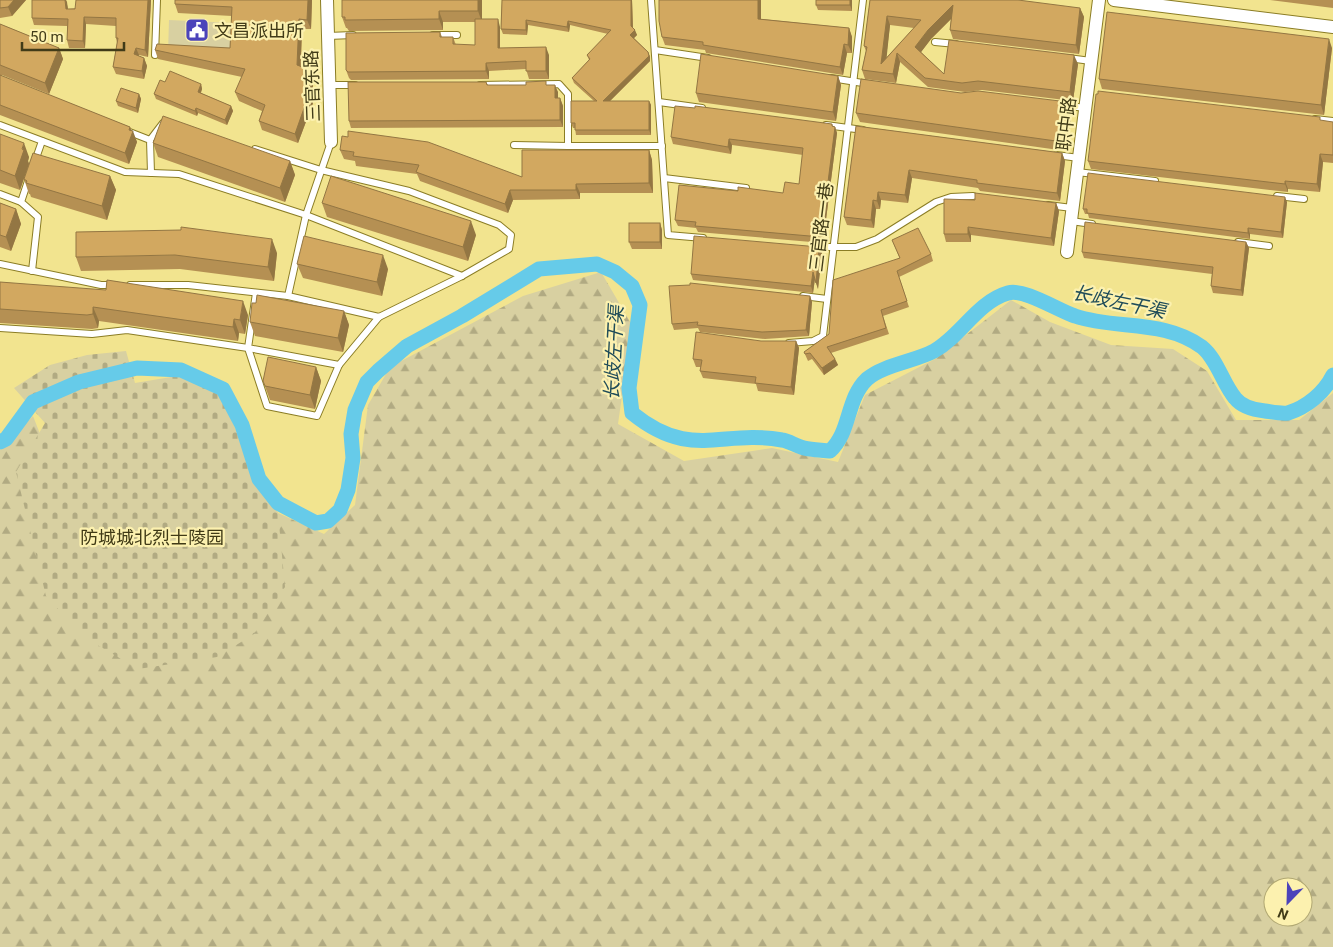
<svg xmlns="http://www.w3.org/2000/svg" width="1333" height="947" font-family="Roboto,'Noto Sans SC',sans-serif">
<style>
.green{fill:#d8d0a1}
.forest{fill:url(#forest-firs);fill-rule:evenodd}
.cemetery{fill:url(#cemetery-stones)}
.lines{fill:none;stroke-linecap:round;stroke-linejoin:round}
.canal{stroke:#66cbe9;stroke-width:15}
.service-casing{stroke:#8b7d25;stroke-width:8}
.minor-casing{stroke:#8b7d25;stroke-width:14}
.service{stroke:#fff;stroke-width:6}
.minor{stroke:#fff;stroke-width:12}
.wall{fill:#b59053;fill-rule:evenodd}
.shaded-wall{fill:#937643}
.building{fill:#d2a860;stroke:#937643;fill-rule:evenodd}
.labels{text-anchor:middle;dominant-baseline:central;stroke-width:4.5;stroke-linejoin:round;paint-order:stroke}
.poi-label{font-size:18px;fill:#413b18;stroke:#fcf1af;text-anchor:start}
.street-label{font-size:18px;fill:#413b18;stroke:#fcf1af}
.park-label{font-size:18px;fill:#403a16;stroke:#fcf1af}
.water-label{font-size:19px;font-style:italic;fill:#204c59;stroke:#fcf1af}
</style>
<defs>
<pattern id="forest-firs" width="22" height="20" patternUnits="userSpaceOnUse" patternTransform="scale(1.25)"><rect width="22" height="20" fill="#d8d0a1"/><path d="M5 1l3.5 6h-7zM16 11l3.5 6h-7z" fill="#b1aa82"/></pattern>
<pattern id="cemetery-stones" width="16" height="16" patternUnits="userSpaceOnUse" patternTransform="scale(1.25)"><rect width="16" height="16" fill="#d8d0a1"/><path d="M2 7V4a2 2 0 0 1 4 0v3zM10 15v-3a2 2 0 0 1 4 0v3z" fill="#b1aa82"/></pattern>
</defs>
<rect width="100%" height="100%" fill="#f2e48f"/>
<polygon class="green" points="169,20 235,23 233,57 168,53"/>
<path class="forest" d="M601,272L632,325L618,424L684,461L772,448L838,462L865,395L935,359L1011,300L1050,322L1111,345L1173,349L1207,371L1236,420H1299L1333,393V947H0V450L33,416L51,462L201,382L218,393L246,451L255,481L278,513L324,534L355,505L368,405L390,367L523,296ZM1273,887H1303V917H1273Z"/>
<polygon class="cemetery" points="126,351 135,383 183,375 201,382 218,393 246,451 255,481 278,513 285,587 254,634 217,657 138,669 84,637 46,596 16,472 45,423 14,388 50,365 87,355"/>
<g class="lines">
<path class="canal" d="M0,442L6,439L33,402L79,382L137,368L181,370L223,389L242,425L259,479L278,503L316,523L328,521L340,510L348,490L353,458L351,434L355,410L367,382L378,371L407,346L462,316L539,269L597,264L615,272L632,286L640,305L629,388L632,413C691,461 721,429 782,440C789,441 796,446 804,448C812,450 822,450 830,451C851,432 846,399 867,379C883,365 916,361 934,351C961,336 977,302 1008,293C1024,288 1059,311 1075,316C1116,330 1164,319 1202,347C1217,359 1223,384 1235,398C1242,407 1255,410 1265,411C1272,412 1281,414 1288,413C1307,407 1324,393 1333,375"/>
<g class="service-casing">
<g id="service">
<polyline points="651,0 668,235 703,238"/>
<polyline points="433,35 457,35"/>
<polyline points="328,36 353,35"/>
<polyline points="935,42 956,44"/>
<polyline points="655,50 708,58"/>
<polyline points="155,55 157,0"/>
<polyline points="1068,58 1091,61"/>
<polyline points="831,78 869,84"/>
<polyline points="329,85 355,85"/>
<polyline points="480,85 559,84 568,94 568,146 662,146"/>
<polyline points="659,102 702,108"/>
<polyline points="1062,105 1085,108"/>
<polyline points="1315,119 1333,121"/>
<polyline points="0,125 125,172 179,174 306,215 462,276"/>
<polyline points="826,125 863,130"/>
<polyline points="127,131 150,140 151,173"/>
<polyline points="150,140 163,123"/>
<polyline points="514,145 568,146"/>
<polyline points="1056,155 1079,158"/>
<polyline points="35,161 42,141"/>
<polyline points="1077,172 1155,181"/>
<polyline points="29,178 21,202 38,217 32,271"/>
<polyline points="664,178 746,188"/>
<polyline points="0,194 21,202"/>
<polyline points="1277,196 1304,199"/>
<polyline points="1048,205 1072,208"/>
<polyline points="1071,221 1092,224"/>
<polyline points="1238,242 1269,246"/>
<polyline points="812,247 856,247 877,239 936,202 951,197 973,196"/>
<polyline points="0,264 101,285 115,285"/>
<polyline points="130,285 188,285 288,296 379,317 462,276 509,249 511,235 499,225 409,191 321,170 255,149"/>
<polyline points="256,293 248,348 339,365 379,317"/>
<polyline points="288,296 306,215 331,142"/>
<polyline points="803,296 827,299"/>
<polyline points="0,328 92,334 127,330 248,348 267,406 317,416 339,365"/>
<polyline points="789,343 813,341 823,336 863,0"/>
</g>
</g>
<g class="minor-casing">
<g id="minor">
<polyline points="327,0 331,142"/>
<polyline points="1114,0 1333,27"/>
<polyline points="1067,252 1099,0"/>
</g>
</g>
<use href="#service" class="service"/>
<use href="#minor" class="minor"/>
</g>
<g class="wall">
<polygon points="0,0 26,0 12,16 0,18"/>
<polygon points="32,0 66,0 68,9 151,0 148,57 139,55 138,56 144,58 147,66 144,79 116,74 113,67 117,43 116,38 116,26 86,24 85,48 69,48 67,40 67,26 34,25 32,18"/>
<polygon points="312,0 311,29 302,29 301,66 313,79 313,103 298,143 262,130 259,121 262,111 239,101 235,92 242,77 158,59 155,50 230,48 232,16 178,13 175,4"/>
<polygon points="482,0 482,19 500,27 500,48 549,55 549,79 529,79 526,69 489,71 489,79 351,80 349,78 346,70 440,32 442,37 453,37 456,45 475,45 475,22 443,22 443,30 349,31 347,28 346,28 342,17"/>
<polygon points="502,0 632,0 633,28 637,35 634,38 648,52 650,57 650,61 610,101 649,101 651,105 651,135 576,135 575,128 573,128 571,123 594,101 574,83 572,78 589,60 587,55 608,34 570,25 569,32 528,25 527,35 503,34 501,29"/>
<polygon points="852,0 852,11 818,10 816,5"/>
<path d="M870,0L1080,8L1084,17L1079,54L953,39L950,30L951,19L931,39L921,52L944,74L1078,64L1073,101L982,90L965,92L928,87L900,62L896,83L865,79L862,70L866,51L864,46ZM890,25L914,28L886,58Z"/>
<polygon points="1270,0 1333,0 1333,8"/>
<polygon points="761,19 849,28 852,37 852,53 847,53 843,75 706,53 705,50 665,45 662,37"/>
<polygon points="0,24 59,48 63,59 49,94 2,75 1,76 130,127 137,142 129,164 0,115"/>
<polygon points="1332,48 1324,115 1102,89 1099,79"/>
<polygon points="838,76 841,85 836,121 699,102 696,93"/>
<polygon points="165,82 201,84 202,89 201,93 231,106 233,111 227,125 198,113 197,116 156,99 154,94"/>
<polygon points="486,82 488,85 547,85 558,92 558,98 560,98 563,106 563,127 351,128 349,121"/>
<polygon points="961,93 1072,111 1066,151 860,122 856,113"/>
<polygon points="139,94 141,99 138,113 118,106 116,101"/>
<polygon points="1322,121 1333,122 1333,163 1323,162 1320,192 1288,189 1288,192 1091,169 1088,161"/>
<polygon points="833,126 835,127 837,133 823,243 698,232 696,228 678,226 675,220 738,191 783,193 799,184 803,155 732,145 731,154 673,144 671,137"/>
<polygon points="856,126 1062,153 1065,161 1060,201 980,191 978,188 912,178 908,203 881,200 880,209 876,209 874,228 847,225 844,217"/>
<polygon points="0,134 29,157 28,161 29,164 20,190 0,183"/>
<polygon points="153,143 290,161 295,175 285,202 158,157"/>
<polygon points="340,150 522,177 649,150 652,160 653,193 580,193 580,199 513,200 508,213 420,181 417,174 356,166 355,161 344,159"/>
<polygon points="110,176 116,190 107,220 31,197 30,194 29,194 24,179"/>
<polygon points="1287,202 1283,238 1250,234 1250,239 1089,218 1088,214 1085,214 1083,209"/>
<polygon points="0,203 16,209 21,224 11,251 0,247"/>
<polygon points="322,203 476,235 468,261 327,217"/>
<polygon points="1056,203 1059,211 1054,246 971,235 971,242 946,242 944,234"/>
<polygon points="660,223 662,230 662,249 632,249 629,242"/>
<polygon points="892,240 931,254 933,261 899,277 909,307 883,316 889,334 831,353 835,359 838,365 824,375 812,359 808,361 804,352 829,334 900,259"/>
<polygon points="1246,242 1249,248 1243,296 1213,293 1211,286 1212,274 1084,258 1082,252"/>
<polygon points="819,247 822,253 818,289 815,279 813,293 693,280 691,274"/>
<polygon points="277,253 274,281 180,269 81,271 76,257"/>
<polygon points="297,264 388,269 382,296 303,278"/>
<polygon points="0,282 248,315 245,334 239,333 238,341 99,321 98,328 92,329 0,323"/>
<polygon points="810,296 812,302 809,336 765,339 700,332 698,328 674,330 672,324"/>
<polygon points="344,311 349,325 343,352 255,336 250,322"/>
<polygon points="761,341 796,341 799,348 794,395 758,391 756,384 703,378 700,371 701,367 696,367 693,359"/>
<polygon points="316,367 321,381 315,409 270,400 263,381"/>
</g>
<g class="shaded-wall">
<polygon points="14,0 26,0 12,16 8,7"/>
<polygon points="65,0 66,0 67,2 69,17 66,9"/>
<polygon points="148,0 151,0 148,57 145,50"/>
<polygon points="308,0 312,0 311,29 307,20"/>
<polygon points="478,0 482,0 482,22 478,11"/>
<polygon points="631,0 632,0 633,31 631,26"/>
<polygon points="758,0 761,0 761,27 758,19"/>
<polygon points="850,0 852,0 852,11 850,5"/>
<polygon points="953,5 956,14 931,39 918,56 915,47 928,30"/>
<polygon points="1080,8 1084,17 1079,54 1076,45"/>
<polygon points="439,11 443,22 443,30 439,19"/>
<polygon points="887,16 890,25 885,73 881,64"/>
<polygon points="84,17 86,24 85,48 83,41"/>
<polygon points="299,19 302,29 300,74 297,65"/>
<polygon points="498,19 500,27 500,56 498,48"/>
<polygon points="526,20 528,25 527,35 526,30"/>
<polygon points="568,21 570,25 569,32 567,27"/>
<polygon points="849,28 852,37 852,53 848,45"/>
<polygon points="635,30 637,35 632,40 630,35"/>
<polygon points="1329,39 1332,48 1324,115 1321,105"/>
<polygon points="844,44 847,53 843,75 840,67"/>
<polygon points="546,47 549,55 549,79 546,71"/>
<polygon points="59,48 63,59 49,94 45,83"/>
<polygon points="136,48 139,55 137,62 134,54"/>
<polygon points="648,52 650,57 650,61 605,106 603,101"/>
<polygon points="897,53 900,62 896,83 893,74"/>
<polygon points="1074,55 1078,64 1073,101 1070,92"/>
<polygon points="144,58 147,66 144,79 142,71"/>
<polygon points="486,63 489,71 489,79 486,71"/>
<polygon points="310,70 313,79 313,103 298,143 295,134"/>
<polygon points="838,76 841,85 836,121 833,112"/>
<polygon points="201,84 202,89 199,97 198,92"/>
<polygon points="555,85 558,92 558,106 555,98"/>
<polygon points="139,94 141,99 138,113 136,108"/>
<polygon points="560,98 563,106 563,127 560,120"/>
<polygon points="649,101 651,105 651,135 649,130"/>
<polygon points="1068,102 1072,111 1066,151 1063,142"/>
<polygon points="231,106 233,111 227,125 225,120"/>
<polygon points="196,108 198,113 197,116 195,111"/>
<polygon points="832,124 834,130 835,127 837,133 823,243 821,237"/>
<polygon points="130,127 132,134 133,131 137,142 129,164 125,153"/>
<polygon points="729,139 732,145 731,154 728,147"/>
<polygon points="24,143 29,157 28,161 29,164 20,190 15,176"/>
<polygon points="649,150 652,160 653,193 649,183"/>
<polygon points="1062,153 1065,161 1060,201 1057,193"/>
<polygon points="1320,154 1323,162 1320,192 1317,184"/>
<polygon points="290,161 295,175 285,202 280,188"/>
<polygon points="909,170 912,178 908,203 905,195"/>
<polygon points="110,176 116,190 107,220 102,206"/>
<polygon points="1285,181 1288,189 1288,192 1285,184"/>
<polygon points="576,184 580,193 580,199 576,190"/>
<polygon points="510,190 513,200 508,213 505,204"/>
<polygon points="878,192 881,200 880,209 877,201"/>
<polygon points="1285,197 1287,202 1283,238 1281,232"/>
<polygon points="873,200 876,209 874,228 871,220"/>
<polygon points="1056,203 1059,211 1054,246 1051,238"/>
<polygon points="16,209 21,224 11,251 6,237"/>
<polygon points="471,221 476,235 468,261 463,247"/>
<polygon points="660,223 662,230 662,249 660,242"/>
<polygon points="968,227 971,235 971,242 968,234"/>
<polygon points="1248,228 1250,234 1250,239 1248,233"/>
<polygon points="272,239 277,253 274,281 268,267"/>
<polygon points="1246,242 1249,248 1243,296 1241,290"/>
<polygon points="819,247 822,253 818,289 816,283"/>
<polygon points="383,255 388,269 382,296 377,282"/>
<polygon points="813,272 815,278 813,293 811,286"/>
<polygon points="810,296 812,302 809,336 806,330"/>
<polygon points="243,301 248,315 245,334 240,320"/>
<polygon points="93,307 99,321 98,328 93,314"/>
<polygon points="344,311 349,325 343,352 338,338"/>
<polygon points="234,319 239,333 238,341 233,327"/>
<polygon points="796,341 799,348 794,395 791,387"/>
<polygon points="835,359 838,365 824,375 822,368"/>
<polygon points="316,367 321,381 315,409 310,395"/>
</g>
<g class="building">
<polygon points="0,0 14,0 8,7 0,8"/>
<polygon points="32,0 65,0 66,9 75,9 76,0 148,0 145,50 136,48 134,54 144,58 142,71 113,67 118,38 116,38 116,18 84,17 83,41 67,40 68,19 32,18"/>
<polygon points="175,0 308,0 307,20 299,19 297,65 310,70 309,94 295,134 259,121 265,105 235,92 245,69 155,50 157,44 230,48 232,7 175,4"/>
<polygon points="342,0 478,0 478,11 439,11 439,19 345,20 345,17 342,17"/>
<polygon points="502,0 631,0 631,26 635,30 630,35 648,52 649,56 603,101 649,101 649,130 575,130 575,123 571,123 571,101 597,101 572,78 590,59 587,55 611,30 568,21 567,27 526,20 526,30 501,29"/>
<polygon points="659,0 758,0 758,19 849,28 848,45 844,44 840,67 703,45 703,42 662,37 659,21"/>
<rect x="816" y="0" width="34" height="5"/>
<path d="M870,0H1018L1080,8L1076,45L950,30L953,5L928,30L915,47L944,74L949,40L1074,55L1070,92L978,81L962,83L925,78L897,53L893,74L862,70L867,47L864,46ZM887,16L921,20L881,64Z"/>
<polygon points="1107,12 1329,39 1321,105 1099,79"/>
<polygon points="475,19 498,19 498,48 546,47 546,71 526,71 526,61 486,63 486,71 348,72 346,70 346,33 440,32 440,37 453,37 453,44 475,45"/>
<polygon points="0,24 59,48 45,83 0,65"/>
<polygon points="701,54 838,76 833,112 696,93"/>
<polygon points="170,71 201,84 198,92 231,106 225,120 196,108 195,111 154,94 160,80 165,82"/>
<polygon points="0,75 130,127 129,130 133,131 125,153 0,105"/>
<polygon points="861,79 961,93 978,91 1068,102 1063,142 856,113"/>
<polygon points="546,81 546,85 555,85 555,98 560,98 560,120 349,121 348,82 486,82 487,85 526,85 526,82"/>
<polygon points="121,88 139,94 136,108 116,101"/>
<polygon points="1098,91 1320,117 1320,120 1333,122 1333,155 1320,154 1317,184 1285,181 1285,184 1088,161 1096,94 1098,94"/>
<polygon points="675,106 695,108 695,106 832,124 832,126 835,127 821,237 695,226 696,222 675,220 679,185 738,191 738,187 783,193 785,182 799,184 803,148 729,139 728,147 671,137"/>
<polygon points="163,116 290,161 280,188 153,143"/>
<polygon points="856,126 1062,153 1057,193 977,183 977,180 909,170 905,195 878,192 877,201 873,200 871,220 844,217"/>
<polygon points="348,131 428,142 522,177 522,150 649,150 649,183 576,184 576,190 510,190 505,204 416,172 419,165 353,156 354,152 340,150 342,136 348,137"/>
<polygon points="0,134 24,143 22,149 24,150 15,176 0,170"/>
<polygon points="33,153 110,176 102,206 26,183 27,181 24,179"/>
<polygon points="1088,173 1285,197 1281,232 1248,228 1248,233 1087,213 1087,209 1083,209"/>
<polygon points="331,176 471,221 463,247 322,203"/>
<polygon points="975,193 1056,203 1051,238 968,227 968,234 944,234 944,199 975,200"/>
<polygon points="0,203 16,209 6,237 0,235"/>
<polygon points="1085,222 1246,242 1241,290 1211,286 1213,267 1082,252"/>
<rect x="629" y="223" width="31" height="19"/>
<polygon points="181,227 272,239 268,267 175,255 76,257 76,232 181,230"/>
<polygon points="918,228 931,254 897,271 907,301 881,310 886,328 827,347 835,359 822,368 810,353 805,354 804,352 829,334 833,280 900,258 892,240"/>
<polygon points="304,236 383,255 377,282 297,264"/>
<polygon points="694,236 819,247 816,283 813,272 811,286 691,274"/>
<polygon points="107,280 243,301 240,320 234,319 233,327 93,307 93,314 87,315 0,309 0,282 106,290"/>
<polygon points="690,283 810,296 806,330 762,332 697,325 698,322 672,324 669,286 690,285"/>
<polygon points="257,295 344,311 338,338 250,322 252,303 256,303"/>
<polygon points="696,332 761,341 796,341 791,387 755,383 756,377 700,371 702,360 693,359"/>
<polygon points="268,357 316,367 310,395 265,386 263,381"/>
</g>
<defs>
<g id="civic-square" transform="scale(1.25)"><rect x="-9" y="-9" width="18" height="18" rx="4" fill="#4b43ba" stroke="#fcf1af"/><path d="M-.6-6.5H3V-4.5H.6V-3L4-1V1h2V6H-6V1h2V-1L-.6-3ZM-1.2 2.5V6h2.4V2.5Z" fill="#fff"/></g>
</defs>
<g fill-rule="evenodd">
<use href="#civic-square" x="197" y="30"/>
</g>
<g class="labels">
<g class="poi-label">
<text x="214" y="30">文昌派出所</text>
</g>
<g class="street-label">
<text transform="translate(312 86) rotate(-92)">三官东路</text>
<text transform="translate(1066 124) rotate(-83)">职中路</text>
<text transform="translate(821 227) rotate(-83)">三官路一巷</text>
</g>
<g class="park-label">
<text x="152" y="537">防城城北烈士陵园</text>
</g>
<g class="water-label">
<text transform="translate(1119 302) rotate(12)">长歧左干渠</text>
<text transform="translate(614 353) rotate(-87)">长歧左干渠</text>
</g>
</g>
<g transform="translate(1288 902) rotate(203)"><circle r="24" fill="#fcf1af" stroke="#b1a873"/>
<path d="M0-4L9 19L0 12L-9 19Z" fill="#4b43ba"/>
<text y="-8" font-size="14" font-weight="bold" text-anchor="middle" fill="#413b18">N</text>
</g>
<path d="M22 42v8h102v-8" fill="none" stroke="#413b18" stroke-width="2.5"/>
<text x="30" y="42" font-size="15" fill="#413b18" stroke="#fcf1af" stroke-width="4" paint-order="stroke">50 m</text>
</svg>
